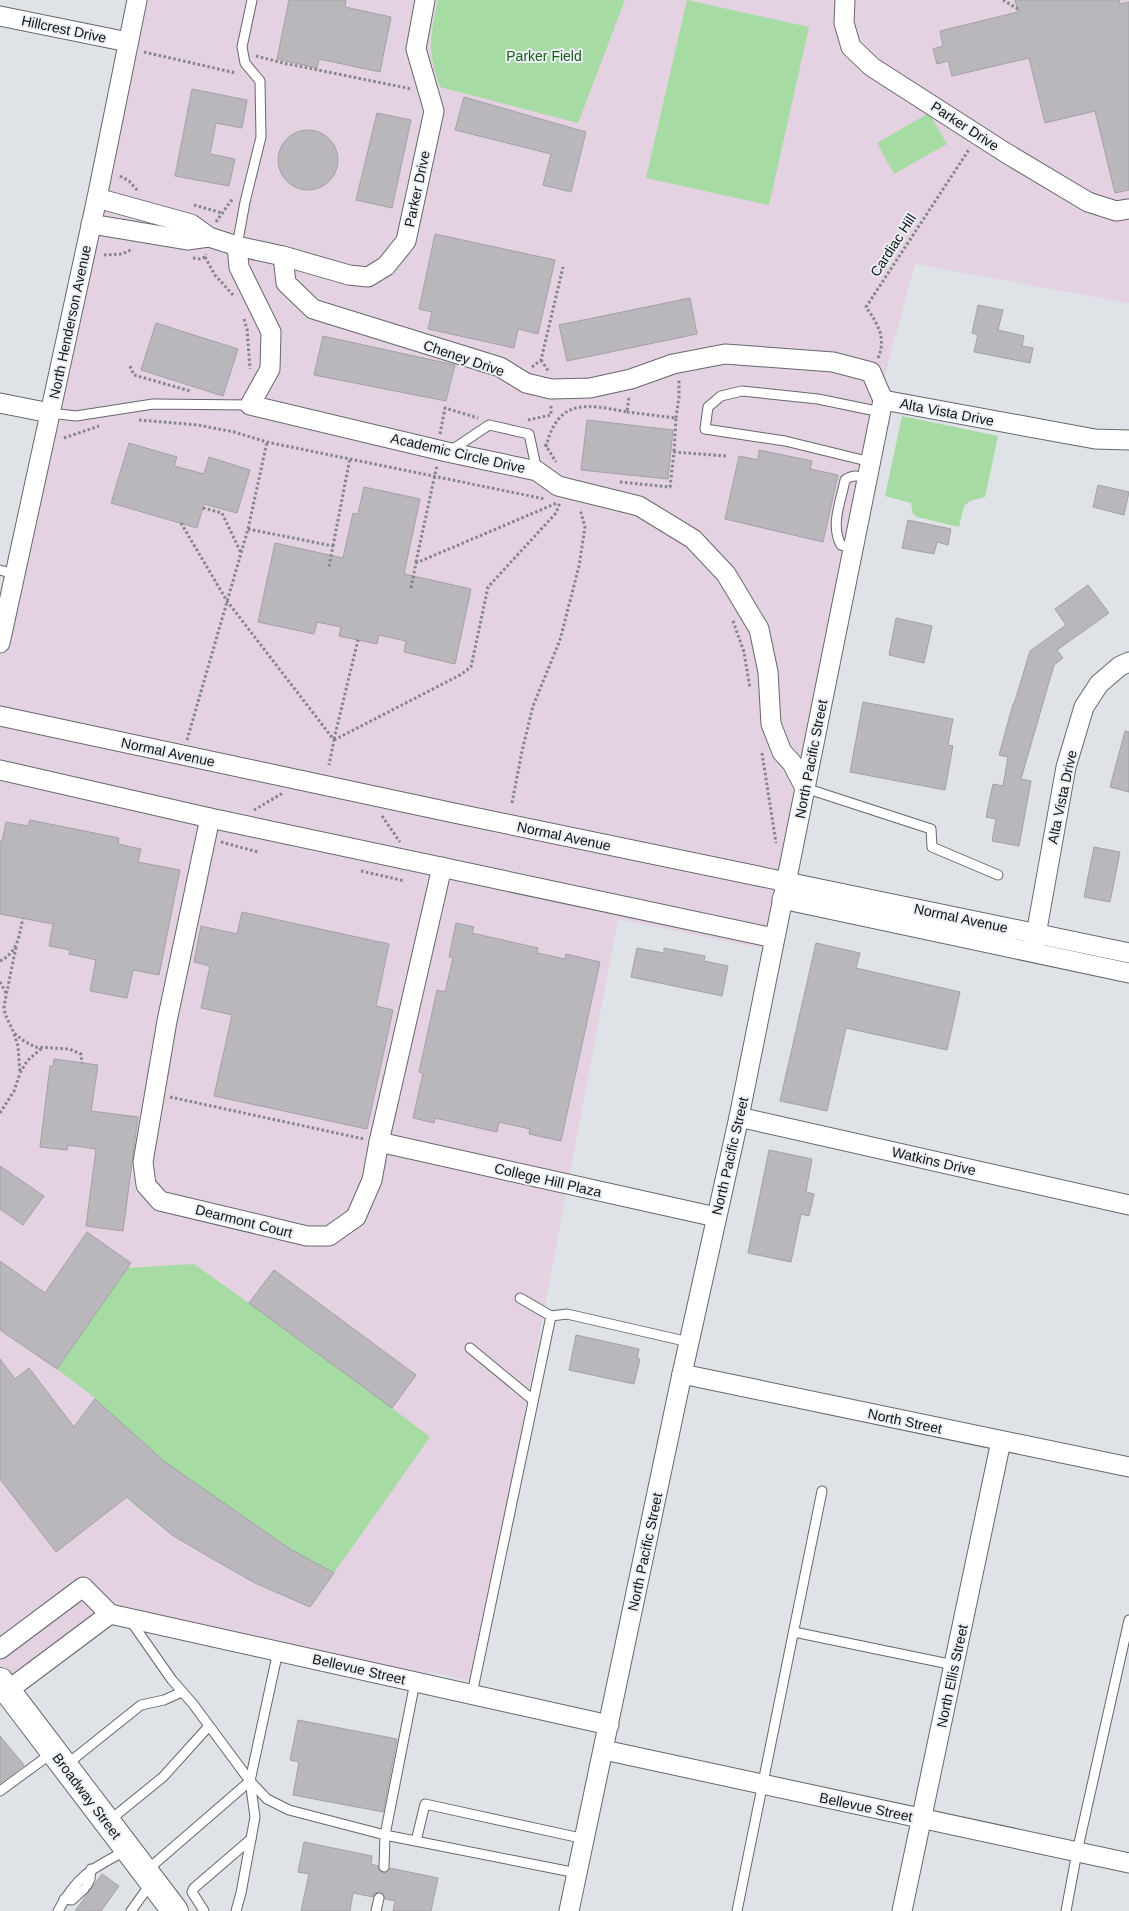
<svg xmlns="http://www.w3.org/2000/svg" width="1129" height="1911" font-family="Arial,sans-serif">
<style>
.education{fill:#e4d1e2}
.green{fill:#a6dca3}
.building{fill:#b9b7bb;stroke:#a3a1a5}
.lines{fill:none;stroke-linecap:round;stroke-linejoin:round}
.service-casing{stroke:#65686c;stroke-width:11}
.minor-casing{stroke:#65686c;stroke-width:21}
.secondary-casing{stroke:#65686c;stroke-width:28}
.path{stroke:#838688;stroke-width:3;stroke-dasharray:2.5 2.5;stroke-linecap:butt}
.service{stroke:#fff;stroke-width:9}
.minor{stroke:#fff;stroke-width:19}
.secondary{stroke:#fff;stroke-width:26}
.labels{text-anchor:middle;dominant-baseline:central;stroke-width:4;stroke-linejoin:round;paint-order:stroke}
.street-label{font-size:14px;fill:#111314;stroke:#eceff3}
.park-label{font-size:14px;fill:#1a5c1b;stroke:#eceff3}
</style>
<rect width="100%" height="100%" fill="#dfe2e6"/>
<polygon class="education" points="137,0 1129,0 1129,303 915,264 868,437 786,882 760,948 618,919 474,1681 430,1672 415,1682 110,1614 7,1691 0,1681 0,643"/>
<g class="green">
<path d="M438,0H625L578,123L440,87C427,51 430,36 438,0Z"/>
<polygon points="687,0 809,27 769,205 646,178"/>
<polygon points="929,113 947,144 894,174 877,143"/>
<polygon points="902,416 998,436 985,497 970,501 964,506 959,527 917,517 913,514 911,503 885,496"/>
<polygon points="194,1264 249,1303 274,1270 416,1375 392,1408 430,1437 310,1607 255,1583 172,1535 137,1507 102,1475 70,1434 95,1398 57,1369 127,1268"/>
</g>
<g class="building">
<polygon points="289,0 346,0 345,7 391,17 380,72 319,59 317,68 277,59"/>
<polygon points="1015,0 1119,0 1120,4 1129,2 1129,190 1115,193 1095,111 1045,123 1029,58 952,76 948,61 937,64 933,49 943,46 940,31 1018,12"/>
<polygon points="192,89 247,100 242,128 216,123 210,154 235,159 229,186 175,176"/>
<polygon points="464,97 586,132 571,192 543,185 551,154 455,130"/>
<polygon points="377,113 411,120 392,208 356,200"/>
<circle cx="308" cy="160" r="30"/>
<polygon points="435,234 555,260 538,334 518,329 514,348 428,329 432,312 419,309"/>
<polygon points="690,298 697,334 567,361 559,325"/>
<polygon points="978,305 1003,310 998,330 1024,336 1022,346 1033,348 1030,363 974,352 978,335 972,333"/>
<polygon points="156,323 238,349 223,396 141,370"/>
<polygon points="323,336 455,365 446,401 314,375"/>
<polygon points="587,420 673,430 668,479 581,470"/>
<polygon points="129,443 177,457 174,466 204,474 209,457 250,470 237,513 204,504 197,528 111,503"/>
<polygon points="759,450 812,461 810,469 838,475 823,542 725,519 739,456 758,460"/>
<polygon points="1098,485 1129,492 1124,515 1093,507"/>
<polygon points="364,487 420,499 404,574 471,589 455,664 404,652 406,641 379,635 377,644 339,636 341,627 317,622 314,634 258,622 275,543 343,558 353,513 358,514"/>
<polygon points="908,520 951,529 948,545 937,542 934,554 902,548"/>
<polygon points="1088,585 1109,613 1057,650 1063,658 1054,665 1021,779 1031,781 1019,846 992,841 996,819 986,817 993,784 1003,786 1008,757 999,755 1013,704 1014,704 1030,651 1066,625 1055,609"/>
<polygon points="896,618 932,626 924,663 889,655"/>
<polygon points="863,702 953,719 948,745 953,746 945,790 850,772"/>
<polygon points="1125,731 1129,732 1129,792 1110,787"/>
<polygon points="30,820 119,838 118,844 141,849 138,862 180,870 159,975 133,970 127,998 90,991 96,960 69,954 70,950 49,946 53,924 0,914 0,841 2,842 6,822 28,826"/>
<polygon points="1094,847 1120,852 1110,902 1084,897"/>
<polygon points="242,912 389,944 376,1006 393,1010 367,1129 214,1096 232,1015 201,1008 210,966 194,962 201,926 237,934"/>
<polygon points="456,923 474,927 472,933 538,948 537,953 565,959 566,954 600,962 561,1141 529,1134 530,1129 499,1122 497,1132 435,1118 434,1123 413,1118 423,1073 419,1072 437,990 445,992 453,958 449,957"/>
<polygon points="816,943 860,953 856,968 960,992 947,1050 846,1028 827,1111 780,1101"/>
<polygon points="637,948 664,953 664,948 705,956 704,961 728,966 722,996 631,977"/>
<polygon points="54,1059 98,1065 91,1111 138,1117 123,1231 86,1226 96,1149 68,1145 67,1150 40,1147 50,1066 53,1066"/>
<polygon points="769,1150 812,1159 806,1192 814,1194 809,1216 801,1214 791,1262 748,1253"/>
<polygon points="0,1166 44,1196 23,1225 0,1209"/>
<polygon points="87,1232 131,1263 57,1369 0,1330 0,1261 45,1293"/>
<polygon points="274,1270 416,1375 392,1408 249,1303"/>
<polygon points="576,1335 639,1349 637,1358 640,1359 634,1384 569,1370"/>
<polygon points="0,1359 15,1379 29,1368 74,1427 95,1399 165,1462 290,1549 334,1573 310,1607 255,1583 211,1558 172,1535 127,1497 56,1552 0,1479"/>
<polygon points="298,1720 397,1739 383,1812 293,1795 299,1762 290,1760"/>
<polygon points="0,1736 24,1765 0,1783"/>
<polygon points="304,1842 372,1856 371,1864 378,1866 379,1870 383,1873 387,1872 390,1868 438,1878 431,1911 393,1911 395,1901 385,1899 384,1894 380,1892 375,1893 373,1897 353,1893 350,1911 301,1911 309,1874 298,1872"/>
<polygon points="102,1874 119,1886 101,1911 75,1911"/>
</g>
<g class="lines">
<g class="service-casing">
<g id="service">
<polyline points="237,246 245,202 261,137 260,81 245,63 242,47 252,0"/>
<polyline points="50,413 76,416 153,404 250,405"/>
<polyline points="450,451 489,425 529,434 537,471"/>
<polyline points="871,462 785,441 705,429 708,407 721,396 742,391 818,399 881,412"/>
<path d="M853,549L841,545C830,525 841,501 845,480C853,474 858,476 867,478"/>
<polyline points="0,570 15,574"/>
<polyline points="805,788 931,829 932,847 998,875"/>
<polyline points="520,1298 551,1316"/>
<polyline points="470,1348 533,1400"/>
<polyline points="130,1620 172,1680 193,1704 250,1781 255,1817 241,1893 236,1911"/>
<polyline points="794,1632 954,1665"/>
<polyline points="472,1694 551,1316 567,1314 689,1342"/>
<polyline points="66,1765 141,1705 164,1700 182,1692"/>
<polyline points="250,1781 267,1799 289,1810 385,1835 577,1873"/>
<polyline points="0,1791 52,1753"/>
<polyline points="110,1820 163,1777 209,1726"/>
<polyline points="416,1841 425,1804 585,1839"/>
<polyline points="384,1867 385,1835 415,1682"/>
<polyline points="146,1871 250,1781 278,1651"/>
<polyline points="87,1885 90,1879 91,1869"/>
<polyline points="64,1899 72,1900 84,1889"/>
<path d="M58,1911C77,1876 91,1869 125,1851"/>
<polyline points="131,1911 151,1883"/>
<polyline points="204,1911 192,1892 194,1888 251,1839"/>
<polyline points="376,1911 379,1898"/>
<polyline points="737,1911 822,1491"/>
<polyline points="1066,1911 1077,1852 1129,1620"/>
</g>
</g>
<g class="minor-casing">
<g id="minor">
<polyline points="845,0 844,23 851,47 872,67 1006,153 1088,202 1116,211 1129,209"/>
<polyline points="0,16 128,42"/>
<polyline points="97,198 191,224 209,237 237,246 283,256 286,283 313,309 500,367 526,383 551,389 590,388 631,379 673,364 725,354 833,362 871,372 883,400"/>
<polyline points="91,224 187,240 209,237"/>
<polyline points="237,246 239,267 271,332 270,369 250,405 447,452 537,471 558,486 639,506 693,539 726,574 759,629 768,672 771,724 782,752 792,763 805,788"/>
<polyline points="283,256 349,275 368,277 386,266 406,241 434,111 416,49 425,0"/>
<polyline points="883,400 1095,439 1129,440"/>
<polyline points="0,403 50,413"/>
<polyline points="0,643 97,198 137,0"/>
<polyline points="0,716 454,813 1129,953"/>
<polyline points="0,770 210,818 774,938"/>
<polyline points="210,818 167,1021 143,1162 146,1185 160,1201 307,1236 329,1236 356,1217 372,1180 379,1142 442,867"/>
<polyline points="782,899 1129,973"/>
<polyline points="1034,946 1066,767 1084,707 1099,684 1120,666 1129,662"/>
<polyline points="739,1117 1129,1205"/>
<polyline points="379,1142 716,1217"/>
<polyline points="682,1374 1129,1467"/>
<polyline points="0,1649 83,1587 110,1614 609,1725"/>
<polyline points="7,1691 110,1614"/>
<polyline points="604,1750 1129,1863"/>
<polyline points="569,1911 682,1374 739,1117 883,400"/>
<polyline points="902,1911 1001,1441"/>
</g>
</g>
<g class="secondary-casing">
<polyline id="secondary" points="0,1681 175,1911"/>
</g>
<g class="path">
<polyline points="1003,0 1018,9"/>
<polyline points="144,52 236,73"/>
<polyline points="256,56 283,63 412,89"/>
<polyline points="120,176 129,181 139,192"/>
<polyline points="194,205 222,213"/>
<polyline points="216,222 233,198"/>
<polyline points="104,255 122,254 133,249"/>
<polyline points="205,257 215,275 233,295"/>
<polyline points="193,258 200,259 205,257 206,254"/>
<polyline points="244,319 247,329 250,369"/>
<path d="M878,358C887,338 877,323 866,307L970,148"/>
<polyline points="541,360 549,372"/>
<polyline points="130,366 134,375 190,391"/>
<polyline points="532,367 541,360 563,267"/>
<polyline points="627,412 676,418 674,453"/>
<polyline points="676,418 679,397 679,379"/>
<polyline points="139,420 198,425 234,432 267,442 545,499"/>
<polyline points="528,420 551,415 551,406"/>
<polyline points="440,434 445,408 478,418"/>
<polyline points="64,438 99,426"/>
<polyline points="545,444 556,462"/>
<path d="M546,447C558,398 586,404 627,412L629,397"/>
<polyline points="620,482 670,487 674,452 726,456"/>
<polyline points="203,508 222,513 241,553"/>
<polyline points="181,523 227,601 334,740 329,765"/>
<polyline points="248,529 333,546 329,567"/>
<polyline points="333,546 350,458"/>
<polyline points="416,562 437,465"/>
<polyline points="411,588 416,563 557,503"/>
<polyline points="733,621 744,652 750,688"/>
<polyline points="334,739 358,640"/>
<polyline points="187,740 248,529 267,442"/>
<polyline points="334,740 460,675 471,667 488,587 556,513 560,502"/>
<polyline points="762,753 776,843"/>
<polyline points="512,803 522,751 533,706 560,640 579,566 585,527 580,509"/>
<polyline points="254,810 283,793"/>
<polyline points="382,816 400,842"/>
<polyline points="221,842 258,852"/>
<polyline points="361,871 405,881"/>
<polyline points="16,947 4,1006 5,1014 14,1033 24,1041 35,1047 69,1049 81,1054 82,1063"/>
<path d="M0,961C18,952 19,936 23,918"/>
<polyline points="0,982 6,993"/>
<polyline points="14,1034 18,1046 20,1073 27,1061 42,1048"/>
<polyline points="170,1097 364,1139"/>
<polyline points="0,1113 14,1091 20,1073"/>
</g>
<use href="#service" class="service"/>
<use href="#minor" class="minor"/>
<use href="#secondary" class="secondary"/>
</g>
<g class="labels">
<g class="street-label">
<text transform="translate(64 29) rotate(12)">Hillcrest Drive</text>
<text transform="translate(965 126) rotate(33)">Parker Drive</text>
<text transform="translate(417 189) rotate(-78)">Parker Drive</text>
<text transform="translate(893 245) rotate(-57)">Cardiac Hill</text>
<text transform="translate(70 322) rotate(-78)">North Henderson Avenue</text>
<text transform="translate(464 358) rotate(19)">Cheney Drive</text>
<text transform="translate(947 412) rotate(11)">Alta Vista Drive</text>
<text transform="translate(458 453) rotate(13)">Academic Circle Drive</text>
<text transform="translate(168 752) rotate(12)">Normal Avenue</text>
<text transform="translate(811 759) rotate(-79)">North Pacific Street</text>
<text transform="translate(1062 797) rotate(-78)">Alta Vista Drive</text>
<text transform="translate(564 836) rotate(12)">Normal Avenue</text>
<text transform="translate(961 918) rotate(12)">Normal Avenue</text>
<text transform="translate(730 1156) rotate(-77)">North Pacific Street</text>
<text transform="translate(934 1161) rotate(13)">Watkins Drive</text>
<text transform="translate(548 1180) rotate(13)">College Hill Plaza</text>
<text transform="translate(244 1221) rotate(14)">Dearmont Court</text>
<text transform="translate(905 1421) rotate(12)">North Street</text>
<text transform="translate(645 1552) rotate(-78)">North Pacific Street</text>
<text transform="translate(359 1669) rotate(13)">Bellevue Street</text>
<text transform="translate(952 1676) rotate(-78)">North Ellis Street</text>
<text transform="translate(87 1796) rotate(53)">Broadway Street</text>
<text transform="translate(866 1807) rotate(12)">Bellevue Street</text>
</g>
<g class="park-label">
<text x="544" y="56">Parker Field</text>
</g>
</g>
</svg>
